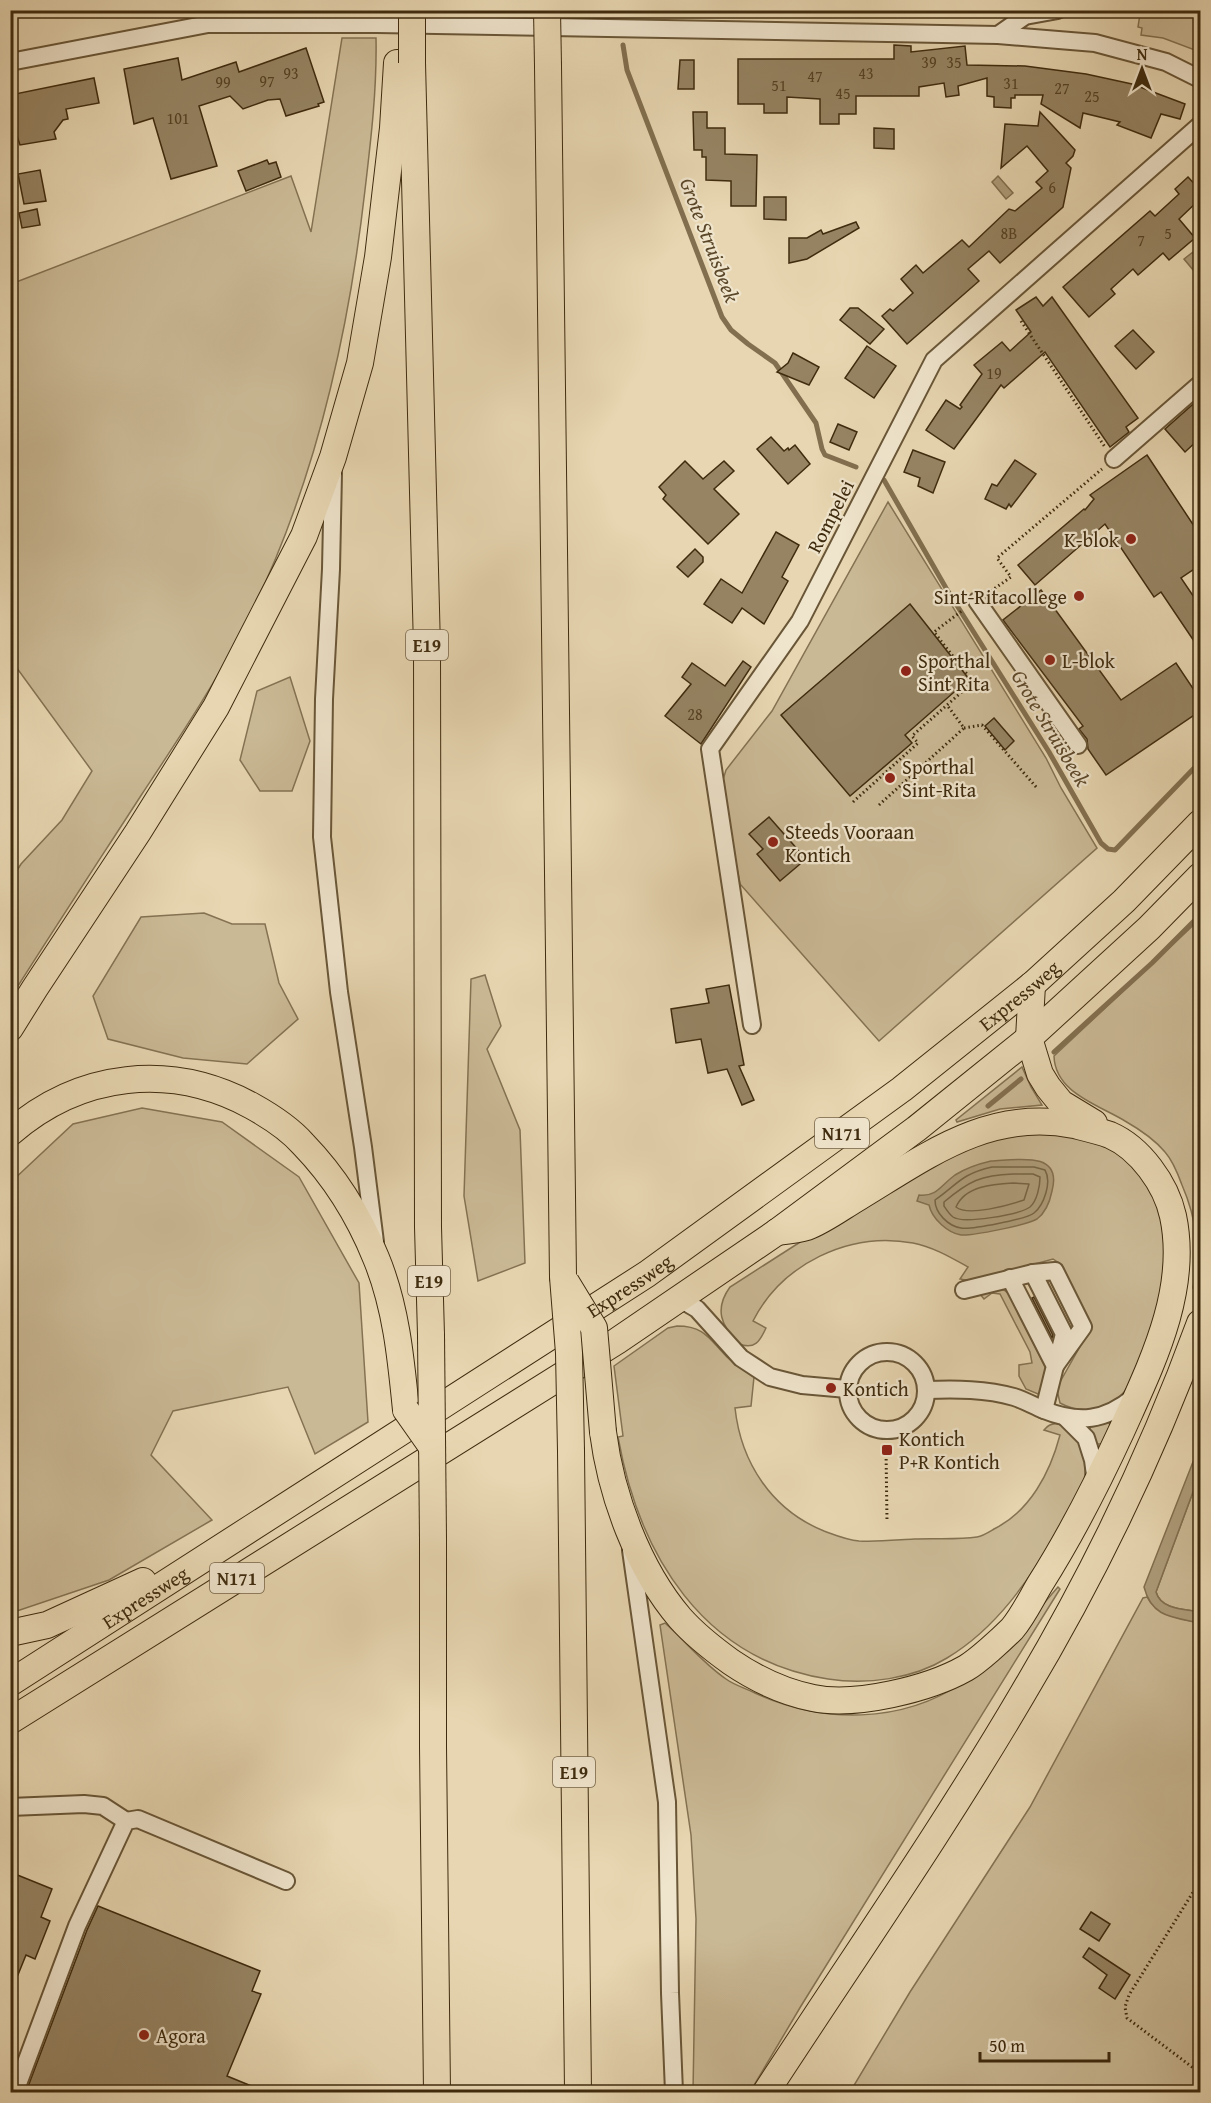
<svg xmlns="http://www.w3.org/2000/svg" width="1211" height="2103" font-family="'Gentium Book Plus',serif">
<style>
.green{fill:#cab995;stroke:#847252;stroke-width:1.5}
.water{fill:#ae9c7a;stroke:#826f4f;stroke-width:1.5}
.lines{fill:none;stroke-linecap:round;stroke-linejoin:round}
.shore{stroke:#766444;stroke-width:1.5}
.stream{stroke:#826f4f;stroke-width:5}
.building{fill:#968463;stroke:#3f2b0e;stroke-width:1.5}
.minor-casing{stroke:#695637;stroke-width:20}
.highway-casing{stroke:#3f2b0e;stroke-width:28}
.path{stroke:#3f2b0e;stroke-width:3;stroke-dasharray:1.5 3;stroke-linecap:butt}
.minor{stroke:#efe4cc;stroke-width:16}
.highway{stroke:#e7d6b1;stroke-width:26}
.highway-bridge-casing{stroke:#3f2b0e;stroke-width:28;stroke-linecap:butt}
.highway-bridge{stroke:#e7d6b1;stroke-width:26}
.poi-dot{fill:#8f2418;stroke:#efe4cc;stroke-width:2}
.labels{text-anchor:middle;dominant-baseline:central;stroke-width:4.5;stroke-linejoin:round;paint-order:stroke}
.number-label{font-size:16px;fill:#554123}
.shield{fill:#efe4cc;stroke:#746247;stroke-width:1.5}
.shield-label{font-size:18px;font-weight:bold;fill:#3f2b0e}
.street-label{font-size:20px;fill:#3f2b0e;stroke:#efe4cc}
.poi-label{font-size:20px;fill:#3f2b0e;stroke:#efe4cc;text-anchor:start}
.water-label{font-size:21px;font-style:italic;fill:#5b4729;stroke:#efe4cc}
</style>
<rect width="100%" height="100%" fill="#e7d6b1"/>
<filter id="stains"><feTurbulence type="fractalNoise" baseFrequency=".00333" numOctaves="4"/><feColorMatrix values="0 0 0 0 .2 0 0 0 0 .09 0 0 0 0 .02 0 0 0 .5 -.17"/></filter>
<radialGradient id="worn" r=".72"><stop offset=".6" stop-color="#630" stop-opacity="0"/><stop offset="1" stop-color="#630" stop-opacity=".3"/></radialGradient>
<g class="green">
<polygon points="1143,11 1200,11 1200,52 1163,38 1141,35 1142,28 1138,27 1140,14"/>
<path d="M342,38H376C377,89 371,139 365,190C348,339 314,489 246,623C216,683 179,738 142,794C98,862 54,929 11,997V880L21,864L62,820L92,771L11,660V284L291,176L311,232Z"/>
<polygon points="888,502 1046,758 1061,788 1097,848 879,1041 740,884 721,786 726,770 772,711"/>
<polygon points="290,677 310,741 292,791 260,791 240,760 257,691"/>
<polygon points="204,913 232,924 265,924 279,983 298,1019 247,1064 183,1058 108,1039 93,996 141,917"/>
<path d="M1200,919V1275L1196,1289L1193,1288C1199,1249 1198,1222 1182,1185C1178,1174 1173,1161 1165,1152C1155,1140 1139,1129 1125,1121C1099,1105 1055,1093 1054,1056Z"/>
<polygon points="485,975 501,1026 487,1049 520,1130 525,1263 478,1281 464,1196 471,979"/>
<polygon points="1022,1067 1031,1087 1042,1105 1000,1109 957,1122 956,1120"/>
<polygon points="142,1108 222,1122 299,1177 359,1283 368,1422 315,1454 288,1387 173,1411 151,1455 212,1520 109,1580 11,1613 11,1182 73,1124"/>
<path d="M1079,1132C1106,1147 1134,1159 1150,1188C1164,1212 1165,1241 1165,1268C1165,1295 1138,1385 1116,1400C1099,1412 1078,1413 1060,1403L1057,1390L1060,1382L1091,1327L1062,1265L1053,1259L971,1281L960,1279L968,1267C950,1257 933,1247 913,1243C849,1231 782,1264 753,1321L766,1328C760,1341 755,1350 739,1344C721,1326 714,1309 730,1287L847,1212L990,1135Z"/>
<polygon points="994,1288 1004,1290 1009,1294 1045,1367 1046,1379 1042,1392 1038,1394 1026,1389 1019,1376 1019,1365 1032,1363 1030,1352 1000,1294 992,1293 984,1299 979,1293"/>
<path d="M677,1326C705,1326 709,1339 727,1357C736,1365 745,1371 754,1377L751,1406L735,1408C741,1463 772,1510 824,1531C835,1535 847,1540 859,1541C877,1542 896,1540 914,1539C934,1538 957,1540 977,1537C983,1536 989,1532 994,1529C1030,1511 1050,1473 1060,1435L1044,1430C1059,1411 1080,1439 1084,1455C1087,1463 1085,1473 1084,1482C1081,1496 1065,1517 1058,1530C1030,1579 997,1628 947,1658C913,1679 867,1685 828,1679C703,1660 639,1555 618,1437L623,1436L614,1366L668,1328Z"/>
<polygon points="1108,1422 1111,1426 1103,1444 1096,1444 1090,1432 1090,1426"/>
<path d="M1200,1473V1612C1185,1609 1161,1610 1156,1592Z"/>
<path d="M1058,1587L1060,1589L801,2006L750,2092H693L696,1919L691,1835L660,1625L665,1623C685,1641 704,1664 726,1679C734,1685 745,1688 755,1693C823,1724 901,1724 964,1682C1001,1657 1029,1620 1058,1587Z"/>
<path d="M1147,1597C1156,1615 1182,1619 1200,1623V2092H850L910,1992L1030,1807L1143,1598Z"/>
</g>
<g class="water">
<polygon points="998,176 1013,193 1006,199 992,182"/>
<polygon points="1193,252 1200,261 1199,277 1184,259"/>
<path d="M991,1161C1016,1160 1063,1150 1052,1191C1050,1201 1045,1213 1037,1219C1027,1225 972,1236 961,1235C948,1233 932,1219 929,1205L917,1201L919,1195C937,1197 941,1185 955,1175C966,1168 978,1164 991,1161Z"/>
<path d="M1200,1444V1473L1156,1592C1161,1610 1185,1609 1200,1612V1623C1173,1617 1152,1618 1144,1587Z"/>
</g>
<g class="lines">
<g class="shore">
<path d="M992,1167H1034L1045,1170C1052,1182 1044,1205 1034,1213C1027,1219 970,1230 961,1228C948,1226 935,1213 935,1200C958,1184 961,1174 992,1167Z"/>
<path d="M1013,1174H1033L1040,1177C1040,1186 1037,1201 1030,1207C1019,1215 963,1224 953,1217C949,1214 946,1209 944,1206V1202C969,1181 981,1175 1013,1174Z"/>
<path d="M1013,1183L1029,1184L1024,1200C1009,1205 968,1217 956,1207C965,1186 993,1184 1013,1183Z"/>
</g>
<g class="stream">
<polyline points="622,11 622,10"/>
<polyline points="623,45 627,70 722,317 731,330 748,344 775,363 816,423 822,449 825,455 856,467"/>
<polyline points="884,480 946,588 1049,752 1101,843 1108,849 1115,850 1200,762"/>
<polyline points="1054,1052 1152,963 1200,915"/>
<polyline points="988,1106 1021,1079"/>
</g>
</g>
<g class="building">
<polygon points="894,45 911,46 911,52 965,46 967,65 1025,66 1086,74 1132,84 1185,104 1180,119 1161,114 1151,138 1117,125 1120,122 1083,113 1080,128 1041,104 1043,95 1015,95 1015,98 1011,98 1011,108 994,107 994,97 987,96 987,78 958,86 959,95 946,97 944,83 919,87 919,96 856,96 856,114 839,114 839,124 820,124 820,99 787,97 787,113 764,113 764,104 738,104 738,59 894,59"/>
<polygon points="306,48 324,102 318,104 319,106 286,116 280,99 268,100 243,109 230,96 199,106 217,166 171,179 153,118 134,124 124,69 178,58 182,80 236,62 239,72"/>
<polygon points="680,60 694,60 694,89 678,89"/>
<polygon points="94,78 99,103 66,109 68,119 63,120 54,132 56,139 20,145 10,114 10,95"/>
<polygon points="693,112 707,112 707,128 725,128 725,154 757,155 756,206 731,206 731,181 706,180 706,157 702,157 702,150 694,150"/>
<polygon points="1040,112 1075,150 1073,156 1066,163 1071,168 1063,207 1000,263 989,251 968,269 979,281 907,344 882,316 890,309 893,311 913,293 901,279 916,265 923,273 962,240 969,247 1009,209 1015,211 1042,188 1036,182 1048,171 1027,146 1001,168 1005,124 1038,126"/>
<polygon points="874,128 894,129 894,149 874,148"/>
<polygon points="267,160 269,164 276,162 281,177 246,191 238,171"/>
<polygon points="40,170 46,201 24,204 18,174"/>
<polygon points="1188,177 1200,190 1200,199 1179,219 1195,238 1169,260 1163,253 1138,275 1133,269 1111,289 1115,294 1089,317 1063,287 1150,211 1155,216 1179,194 1175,189"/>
<polygon points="764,197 786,197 786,220 764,219"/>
<polygon points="37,209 40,225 22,228 19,213"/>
<polygon points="856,222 859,228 807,259 789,263 789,238 807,238 821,230 823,234"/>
<polygon points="1036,297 1043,306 1052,297 1138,418 1126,427 1129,432 1110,447 1045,352 1004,388 1001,385 954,449 926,430 946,400 960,409 962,407 960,405 982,374 974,365 1002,342 1010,351 1031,332 1016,310"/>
<polygon points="850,308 858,308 884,329 870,344 840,320"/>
<polygon points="1133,330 1154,352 1136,369 1115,346"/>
<polygon points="867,346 896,366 874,398 845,378"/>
<polygon points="793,353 819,367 809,385 777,372 788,363"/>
<polygon points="1200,398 1200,438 1185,452 1165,429"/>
<polygon points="838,424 857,432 849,450 830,442"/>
<polygon points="771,437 784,451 788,448 789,450 795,445 810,464 788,484 757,449"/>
<polygon points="913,450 945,462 933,493 918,486 920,478 904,472"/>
<polygon points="1147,455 1200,535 1200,565 1181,578 1200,606 1200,650 1161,592 1154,597 1105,524 1035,585 1018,565 1084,509 1085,510 1094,499 1090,495"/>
<polygon points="1015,460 1036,474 1011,507 1009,504 1006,509 985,499 992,484 997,486"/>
<polygon points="685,461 703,479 724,461 734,471 714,489 739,514 708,544 663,499 666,495 659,487"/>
<polygon points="776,532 799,545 782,577 788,581 764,624 742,608 732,623 704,604 721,579 742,593"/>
<polygon points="695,549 703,557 703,562 688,577 677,567"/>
<polygon points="1041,590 1121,700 1176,663 1200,699 1200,711 1106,775 1088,749 1087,739 1079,729 1083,726 1003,620"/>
<polygon points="910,604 969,679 905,735 912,743 850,796 781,715"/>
<polygon points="743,661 751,667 701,744 665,716 691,684 682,677 692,663 725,686"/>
<polygon points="994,718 1014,741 1005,750 985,726"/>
<polygon points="769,817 806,859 780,881 757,854 763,849 749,834"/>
<polygon points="729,985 744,1065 739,1066 754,1100 742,1105 727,1069 708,1073 701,1039 676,1043 671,1009 709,1003 706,989"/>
<polygon points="1034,1297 1053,1335 1052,1338 1032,1298"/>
<polygon points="10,1872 52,1889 41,1917 50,1921 35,1959 26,1955 11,1992"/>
<polygon points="98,1906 260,1971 252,1991 261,1994 227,2076 266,2092 26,2092 87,1930"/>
<polygon points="1091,1912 1110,1924 1099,1941 1080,1929"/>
<polygon points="1089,1948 1130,1975 1115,1999 1099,1988 1107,1975 1083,1957"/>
</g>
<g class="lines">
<g class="minor-casing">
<g id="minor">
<polyline points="998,35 1025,16 1058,10"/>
<polyline points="10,62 208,24 377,24 998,35 1095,43 1166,62 1200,79"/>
<polyline points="1114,459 1200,384"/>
<polyline points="333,473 331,569 324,699 322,837 339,992 363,1147 375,1242"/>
<polyline points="977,601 1078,745"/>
<polyline points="752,1025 710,749 800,621 934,360 1200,125"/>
<polyline points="1033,1273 1064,1334 1058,1357"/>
<polyline points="1010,1278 1055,1366 1044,1410"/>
<polyline points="964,1290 1033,1273 1055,1271 1083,1327 1055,1366"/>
<polyline points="680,1299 697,1309 741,1358 770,1377 802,1385 847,1389"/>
<circle cx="887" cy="1391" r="39"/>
<path d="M927,1390C956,1389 986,1389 1014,1397C1024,1400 1034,1406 1044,1410C1079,1424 1105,1421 1134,1397"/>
<polyline points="1066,1418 1086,1438 1093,1460 1096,1483"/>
<polyline points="631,1550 667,1802 670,1993 674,2092"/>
<polyline points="10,1807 84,1804 103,1806 126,1821"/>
<polyline points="15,2092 77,1926 126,1821 138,1819 286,1881"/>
</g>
</g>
<g class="highway-casing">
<g id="highway">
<polyline points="412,63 427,648 428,1227 431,1335"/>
<polyline points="548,66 563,1277"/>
<polyline points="1032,985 1029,1038 1040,1074 1048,1087 1061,1103 1094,1123"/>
<polyline points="10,1028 35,988 138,832 216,707 304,536 333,457 360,363 378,257 393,128 397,63"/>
<path d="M10,1133C80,1072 171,1062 252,1106C270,1116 289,1128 303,1144C335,1177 359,1216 376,1258C396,1306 401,1359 406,1410"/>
<path d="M603,1432C611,1495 638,1569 680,1618C695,1635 713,1649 731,1662C756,1679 783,1692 813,1698C855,1707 929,1689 966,1668C978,1661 1002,1639 1012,1629C1023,1616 1031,1599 1040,1584C1071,1535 1097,1484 1121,1432C1151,1365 1189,1291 1173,1216C1166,1184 1140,1148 1110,1135C1099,1131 1086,1128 1074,1125C989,1108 927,1156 859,1197C842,1207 825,1220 807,1227C798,1230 787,1231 777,1232"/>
<polyline points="571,1451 578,2092"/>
<polyline points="433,1539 433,1747 437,2092"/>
<polyline points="10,1633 47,1625 143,1581"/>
<path id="s1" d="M10,1683L647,1274L902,1089L1032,985L1124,901L1200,823"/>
<polyline points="10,1721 617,1341 777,1232 916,1129 1029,1038 1149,928 1200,876"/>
<path d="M766,2092C852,1960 942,1831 1022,1695C1092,1578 1153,1452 1200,1323"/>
</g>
</g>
<g class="path">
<polyline points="1021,321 1105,447"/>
<polyline points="991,591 1011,577 997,558 1102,469"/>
<polyline points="964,728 982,725 1037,788"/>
<polyline points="853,802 918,743 912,736 973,682 934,632 963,610"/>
<polyline points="879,805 964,728 947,705"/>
<polyline points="886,1450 887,1521"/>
<polyline points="1200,1881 1129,1995 1125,2007 1127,2018 1200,2073"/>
</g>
<use href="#minor" class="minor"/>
<use href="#highway" class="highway"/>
<g class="highway-bridge-casing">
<g id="highway-bridge">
<polyline points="412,10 412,63"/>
<polyline points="547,10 548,66"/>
<polyline points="563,1277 569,1353 571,1451"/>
<polyline points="566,1282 594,1328 603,1432"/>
<polyline points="431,1335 433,1539"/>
<polyline points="406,1410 432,1447"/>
</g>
</g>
<use href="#highway-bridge" class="highway-bridge"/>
</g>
<g class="poi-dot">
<circle cx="1131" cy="539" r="6"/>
<circle cx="1079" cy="596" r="6"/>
<circle cx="1050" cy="660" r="6"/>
<circle cx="906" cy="671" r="6"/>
<circle cx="890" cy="778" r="6"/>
<circle cx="773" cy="842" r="6"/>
<circle cx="831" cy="1388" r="6"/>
<rect x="881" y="1444" width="12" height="12" rx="3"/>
<circle cx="144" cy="2035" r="6"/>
</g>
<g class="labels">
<g class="number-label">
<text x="929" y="62">39</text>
<text x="954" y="62">35</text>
<text x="291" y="73">93</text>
<text x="866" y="73">43</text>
<text x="815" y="76">47</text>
<text x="267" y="81">97</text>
<text x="223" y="82">99</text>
<text x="1011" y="83">31</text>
<text x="779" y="85">51</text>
<text x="1062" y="88">27</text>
<text x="843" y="93">45</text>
<text x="1092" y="96">25</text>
<text x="178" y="118">101</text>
<text x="1052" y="187">6</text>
<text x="1009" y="233">8B</text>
<text x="1168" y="233">5</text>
<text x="1141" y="240">7</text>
<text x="994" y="373">19</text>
<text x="695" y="714">28</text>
</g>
<g class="shield">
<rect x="406" y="630" width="42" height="30" rx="4.5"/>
<rect x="815" y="1118" width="54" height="30" rx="4.5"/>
<rect x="408" y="1266" width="42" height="30" rx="4.5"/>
<rect x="210" y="1563" width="54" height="30" rx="4.5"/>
<rect x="553" y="1757" width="42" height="30" rx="4.5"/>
</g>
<g class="shield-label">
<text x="427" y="645">E19</text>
<text x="842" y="1133">N171</text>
<text x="429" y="1281">E19</text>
<text x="237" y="1578">N171</text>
<text x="574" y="1772">E19</text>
</g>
<g class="street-label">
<text transform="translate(830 516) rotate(-63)">Rompelei</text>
<text stroke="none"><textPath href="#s1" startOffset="1222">Expressweg</textPath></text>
<text stroke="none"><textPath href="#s1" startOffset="736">Expressweg</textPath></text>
<text stroke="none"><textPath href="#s1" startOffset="160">Expressweg</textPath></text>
</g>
<g class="poi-label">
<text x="1119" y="539" text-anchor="end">K-blok</text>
<text x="1067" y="596" text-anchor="end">Sint-Ritacollege</text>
<text x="918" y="660">Sporthal<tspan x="918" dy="23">Sint Rita</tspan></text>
<text x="1062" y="660">L-blok</text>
<text x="902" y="766">Sporthal<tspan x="902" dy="23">Sint-Rita</tspan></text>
<text x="785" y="831">Steeds Vooraan<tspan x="785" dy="23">Kontich</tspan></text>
<text x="843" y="1388">Kontich</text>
<text x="899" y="1438">Kontich<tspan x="899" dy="23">P+R Kontich</tspan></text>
<text x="156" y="2035">Agora</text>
</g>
<g class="water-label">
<text transform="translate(710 240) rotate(69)">Grote Struisbeek</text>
<text transform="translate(1051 728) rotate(59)">Grote Struisbeek</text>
</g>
</g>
<rect width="1211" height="2103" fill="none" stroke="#e7d6b1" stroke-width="36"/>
<rect x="12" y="12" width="1187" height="2079" fill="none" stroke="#3f2b0e" stroke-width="3"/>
<rect x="18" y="18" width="1175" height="2067" fill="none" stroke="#3f2b0e" stroke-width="1.5"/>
<g transform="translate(1142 69)" stroke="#efe4cc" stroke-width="4.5" paint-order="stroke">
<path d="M0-4.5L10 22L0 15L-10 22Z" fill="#3f2b0e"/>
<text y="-9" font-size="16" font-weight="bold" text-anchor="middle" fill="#3f2b0e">N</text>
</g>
<path d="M980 2052v9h129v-9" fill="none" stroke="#3f2b0e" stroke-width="3"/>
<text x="989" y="2052" font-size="18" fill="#3f2b0e" stroke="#efe4cc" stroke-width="4.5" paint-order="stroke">50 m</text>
<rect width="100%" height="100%" filter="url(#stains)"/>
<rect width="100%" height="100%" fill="url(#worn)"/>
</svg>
